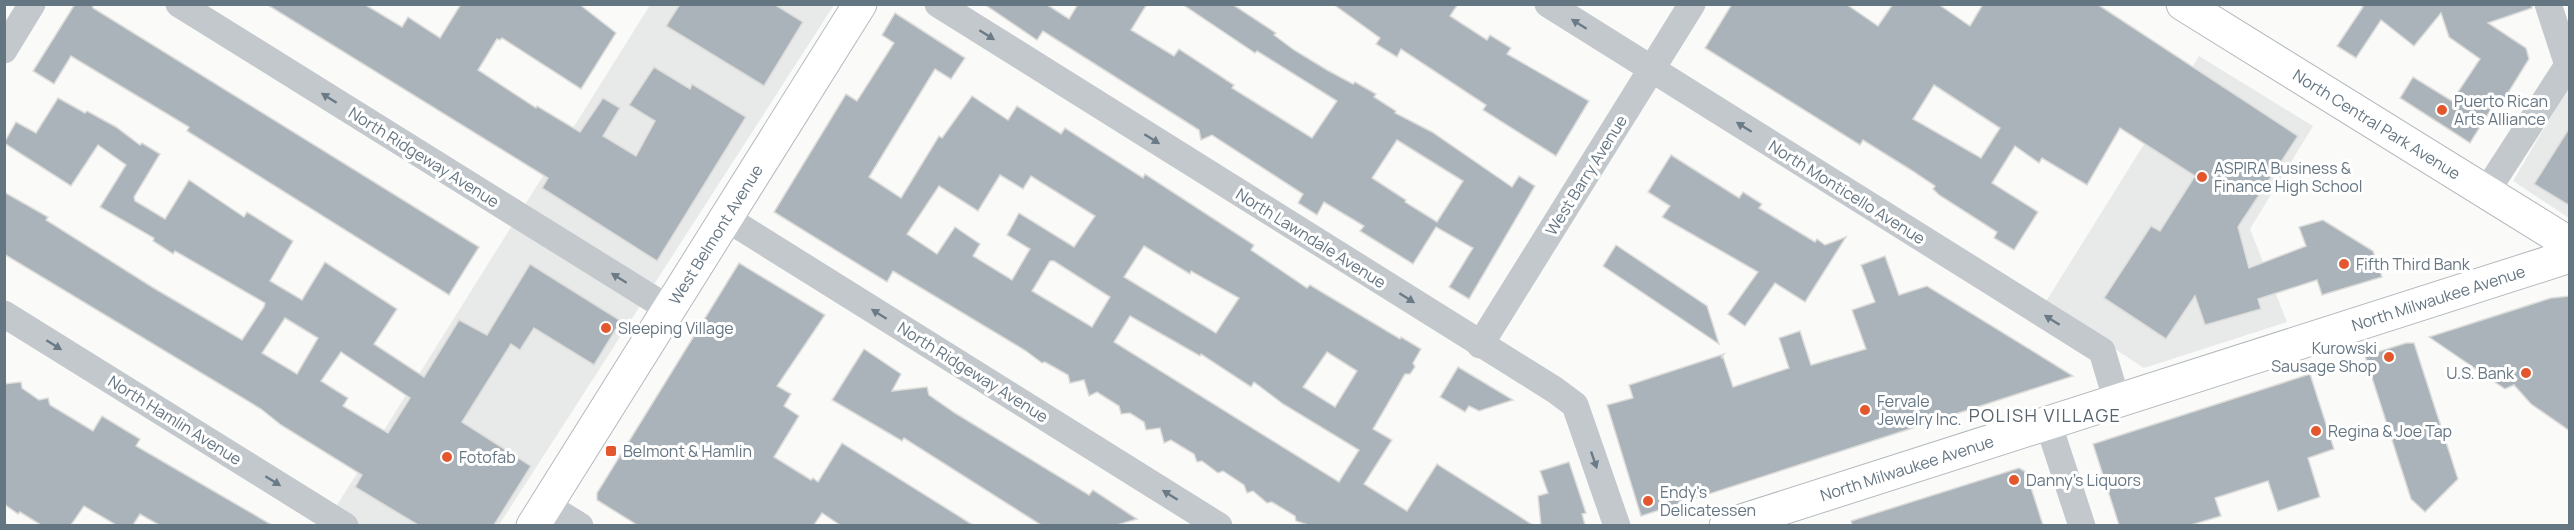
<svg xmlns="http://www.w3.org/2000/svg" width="2574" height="530" font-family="Manrope,sans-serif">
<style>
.built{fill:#e8e9e9}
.building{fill:#aab3b9;stroke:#dcdcda;stroke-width:1.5;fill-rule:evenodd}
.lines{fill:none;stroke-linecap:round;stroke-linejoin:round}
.secondary-casing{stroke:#b3babf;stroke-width:35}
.street{stroke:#c3c8cc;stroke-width:27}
.secondary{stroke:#fff;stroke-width:33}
.oneway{fill:#6a7a87}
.poi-dot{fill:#e4572e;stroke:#fff;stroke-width:2}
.labels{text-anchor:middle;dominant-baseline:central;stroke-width:6;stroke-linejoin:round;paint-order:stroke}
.poi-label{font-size:16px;fill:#657683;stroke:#fff;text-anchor:start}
.street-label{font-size:16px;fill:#657683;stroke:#fff}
.neighbourhood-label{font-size:18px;letter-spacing:1.5px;fill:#57646e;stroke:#fff}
</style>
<rect width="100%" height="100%" fill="#fafaf8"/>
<g class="built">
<polygon points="650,5 834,5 499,525 324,526"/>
<polygon points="2199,56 2313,126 2250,229 2287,322 2144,368 2045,303"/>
<polygon points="2569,86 2569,218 2513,181"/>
</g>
<g class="building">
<polygon points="75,4 92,4 93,8 479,247 449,295 187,131 189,127 71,56 54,84 33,71"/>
<polygon points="266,4 364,4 402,27 408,17 440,38 461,4 579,4 616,33 581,89 502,38 500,40 497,39 478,70 536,108 537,106 580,132 603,98 620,108 603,136 636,156 655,121 629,105 654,67 690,89 692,84 746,117 657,261 542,188 548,178"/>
<polygon points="680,4 774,4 803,22 764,86 666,26"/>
<path d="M984,4H1046L1069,19L1078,4H1147L1131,30L1174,56L1179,49L1234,85L1232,88L1312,138L1337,101L1257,51L1255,53L1182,4H1232L1276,33L1274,35L1294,50L1327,70L1353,84L1355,82L1376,94L1374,97L1396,111L1395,113L1432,132L1512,187L1519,176L1535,186L1469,299L1449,287L1473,248L1436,227L1413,264L1360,231L1364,226L1324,202L1317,215L1298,203L1303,194L1212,135L1201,140L1199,130L1043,31L1037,40ZM1397,140L1463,181L1437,222L1405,202L1406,200L1372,178Z"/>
<polygon points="1333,4 1458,4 1450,16 1487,40 1490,35 1511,48 1507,54 1589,101 1556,156 1483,110 1486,105 1401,49 1397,57 1376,44 1380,38"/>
<path d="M1732,4H1846L1878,26L1893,4H1938L1970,26L1983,4H2097L2298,136L2238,227L2249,268L2306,246L2299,227L2323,220L2373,251L2382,277L2322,295L2317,280L2258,299L2261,309L2205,325L2195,296L2166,339L2104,298L2151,226L2160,231L2195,176L2120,128L2087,185L2042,158L2039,163L2015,146L1992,183L2038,212L2014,250L1994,238L1997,232L1939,195L1933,189L1935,186L1911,170L1863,140L1860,145L1705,48ZM1934,85L2000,128L1981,158L1913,119Z"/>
<polygon points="2360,4 2532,4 2532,8 2488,23 2526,48 2529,59 2503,101 2498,98 2470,143 2400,98 2413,77 2452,101 2480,59 2449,37 2441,13 2414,46 2381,20 2356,58 2337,46 2363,7"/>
<path d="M895,13L965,58L951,79L935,69L869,177L901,198L939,136L942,138L972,96L1008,120L1017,106L1061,134L1065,128L1143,178L1145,174L1254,245L1251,250L1307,288L1310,285L1400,339L1401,337L1421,349L1413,363L1415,367L1410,374H1405L1373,429L1392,440L1364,484L1407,511L1437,464L1533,525H1308L1296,521L1295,516L1272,502L1267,503L1253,491L1247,493L1244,485L1223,471L1218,473L1202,461L1197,462L1194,454L1171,440L1164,443L1160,428L1146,430L1144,422L1130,413L1121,414L1119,406L1097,392L1089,396L1084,380L1070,383L1068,375L1045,362L1042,363L1026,351L893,271L887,282L774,212L846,94L857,101L894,43L882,35ZM1000,175L1023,189L1031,176L1095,216L1074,247L1019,213L1007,235L1030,249L1012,280L973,256L980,244L955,227L937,254L907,234L939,186L978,211ZM1144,246L1190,274L1191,271L1239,298L1216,333L1124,277ZM1050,261H1054L1110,297L1092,327L1032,291ZM1130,316L1200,356L1201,354L1251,387L1254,382L1283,404L1359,450L1339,482L1114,342ZM1327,352L1357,371L1335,407L1303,387Z"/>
<path d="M58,98L85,113L87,111L116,127L140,145L142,143L160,154L134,197L135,201L165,219L189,180L244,217L247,212L293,241L270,281L302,300L325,262L397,309L374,344L424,377L459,320L487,335L530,264L621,321L594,365L534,328L520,350L511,344L462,422L531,466L494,525H418L355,487L362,475L281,425L261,409L4,254V192L48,217L46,220L152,287L242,340L264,307L265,303L175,251L173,254L153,241L154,238L100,207L126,165L98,145L71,186L4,143L16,122L36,133ZM285,318L318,338L297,374L262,353ZM341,352L410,398L388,433L343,406L348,398L321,381Z"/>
<polygon points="2570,127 2570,206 2534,184"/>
<polygon points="1671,155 1739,198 1743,192 1762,204 1759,208 1815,242 1817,239 1825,245 1846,237 1805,302 1775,283 1745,326 1728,314 1758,272 1662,217 1670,206 1648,192"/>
<polygon points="1616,245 1707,306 1719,344 1603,266"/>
<polygon points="1885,256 1899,295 1927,286 2073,376 1641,516 1607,405 1633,398 1629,385 1724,354 1721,358 1723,357 1733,387 1789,368 1779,338 1800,331 1811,365 1866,349 1852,310 1875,302 1861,265"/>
<polygon points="739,263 825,315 777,386 791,394 784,406 799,416 774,457 811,480 813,478 818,482 842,443 973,525 840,525 822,513 814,525 637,525 597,500 597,493"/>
<polygon points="2570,296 2570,431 2531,404 2514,385 2505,389 2429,337 2551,298"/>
<polygon points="2406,343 2414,343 2458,479 2425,512 2411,499 2365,356"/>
<polygon points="864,349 901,374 892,391 927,387 929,395 955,413 1089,495 1093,490 1137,519 1117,525 1041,525 904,438 902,441 832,400"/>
<polygon points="1458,367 1513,400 1479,411 1469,406 1465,412 1440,397"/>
<polygon points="2310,374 2334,449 2308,458 2320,497 2278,511 2268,481 2215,498 2221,516 2191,525 2119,525 2093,444"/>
<polygon points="21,382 22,388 39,400 48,398 50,405 93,431 102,416 140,439 136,446 272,525 159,525 140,514 133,525 116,525 84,506 71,525 41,525 20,512 18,514 4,504 4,384"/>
<polygon points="1569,462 1586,513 1582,514 1585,525 1541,525 1538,496 1548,493 1540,471"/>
<polygon points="2019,468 2026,472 2043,525 1852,525 1851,521"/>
</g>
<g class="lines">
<g class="secondary-casing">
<g id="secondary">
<path id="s1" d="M2183,4L2570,244"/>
<path id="s2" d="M533,526L860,4"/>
<path id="s3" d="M1726,526L2570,256"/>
</g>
</g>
<g class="street">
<polyline points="179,4 669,309"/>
<polyline points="938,4 1555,390 1575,405 1617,526"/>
<polyline points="1548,4 2102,351 2117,401"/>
<polyline points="4,50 32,4"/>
<polyline points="2486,192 2568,65 2548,4"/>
<polyline points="726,218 1219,526"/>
<polyline points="4,314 345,526"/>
<polyline points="1480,345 1692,4"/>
<polyline points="2048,423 2082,526"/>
<polyline points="546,505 580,526"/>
</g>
<use href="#secondary" class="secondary"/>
</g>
<defs><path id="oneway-solid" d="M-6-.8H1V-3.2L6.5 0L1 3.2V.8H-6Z" transform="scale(1.5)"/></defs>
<g class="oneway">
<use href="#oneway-solid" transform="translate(1579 24) rotate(-148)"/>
<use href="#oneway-solid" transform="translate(987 35) rotate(32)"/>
<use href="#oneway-solid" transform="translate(329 98) rotate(-148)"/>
<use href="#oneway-solid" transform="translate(1744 127) rotate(-148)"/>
<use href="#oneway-solid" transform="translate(1152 139) rotate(32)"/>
<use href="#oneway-solid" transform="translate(619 278) rotate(-148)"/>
<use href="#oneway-solid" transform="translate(1407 298) rotate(32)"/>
<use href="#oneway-solid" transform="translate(879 314) rotate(-148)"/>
<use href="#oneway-solid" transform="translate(2052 320) rotate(-148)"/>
<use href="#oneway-solid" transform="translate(54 345) rotate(32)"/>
<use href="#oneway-solid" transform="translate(1594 460) rotate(71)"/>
<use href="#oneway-solid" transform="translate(273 481) rotate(32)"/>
<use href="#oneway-solid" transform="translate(1170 495) rotate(-148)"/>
</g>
<g class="poi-dot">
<circle cx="2442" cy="110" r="6"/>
<circle cx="2202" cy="177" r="6"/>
<circle cx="2344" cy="264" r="6"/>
<circle cx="606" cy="328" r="6"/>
<circle cx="2389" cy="357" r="6"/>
<circle cx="2526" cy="373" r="6"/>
<circle cx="1865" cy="410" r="6"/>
<circle cx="2316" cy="431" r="6"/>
<rect x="605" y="445" width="12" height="12" rx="3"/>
<circle cx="447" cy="457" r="6"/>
<circle cx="2014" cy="480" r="6"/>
<circle cx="1648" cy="501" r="6"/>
</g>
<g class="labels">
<g class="poi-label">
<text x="2454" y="101">Puerto Rican<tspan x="2454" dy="18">Arts Alliance</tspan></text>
<text x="2214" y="168">ASPIRA Business &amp;<tspan x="2214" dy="18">Finance High School</tspan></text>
<text x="2356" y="264">Fifth Third Bank</text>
<text x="618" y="328">Sleeping Village</text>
<text x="2377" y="348" text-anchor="end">Kurowski<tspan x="2377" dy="18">Sausage Shop</tspan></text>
<text x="2514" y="373" text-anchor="end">U.S. Bank</text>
<text x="1877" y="401">Fervale<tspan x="1877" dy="18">Jewelry Inc.</tspan></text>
<text x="2328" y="431">Regina &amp; Joe Tap</text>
<text x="623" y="451">Belmont &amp; Hamlin</text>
<text x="459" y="457">Fotofab</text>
<text x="2026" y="480">Danny's Liquors</text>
<text x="1660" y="492">Endy's<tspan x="1660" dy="18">Delicatessen</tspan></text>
</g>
<g class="street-label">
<text stroke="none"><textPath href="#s1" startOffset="228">North Central Park Avenue</textPath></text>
<text transform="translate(424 157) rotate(32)">North Ridgeway Avenue</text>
<text transform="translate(1586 175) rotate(-58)">West Barry Avenue</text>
<text transform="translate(1847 192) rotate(32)">North Monticello Avenue</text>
<text stroke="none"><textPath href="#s2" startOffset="344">West Belmont Avenue</textPath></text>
<text transform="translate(1311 238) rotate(32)">North Lawndale Avenue</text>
<text stroke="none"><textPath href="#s3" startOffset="748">North Milwaukee Avenue</textPath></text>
<text transform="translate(973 372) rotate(32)">North Ridgeway Avenue</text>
<text transform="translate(175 420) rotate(32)">North Hamlin Avenue</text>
<text stroke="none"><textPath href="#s3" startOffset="190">North Milwaukee Avenue</textPath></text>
</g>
<g class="neighbourhood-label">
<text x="2045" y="415">POLISH VILLAGE</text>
</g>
</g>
<rect width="2574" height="530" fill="none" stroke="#657683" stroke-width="12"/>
</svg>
